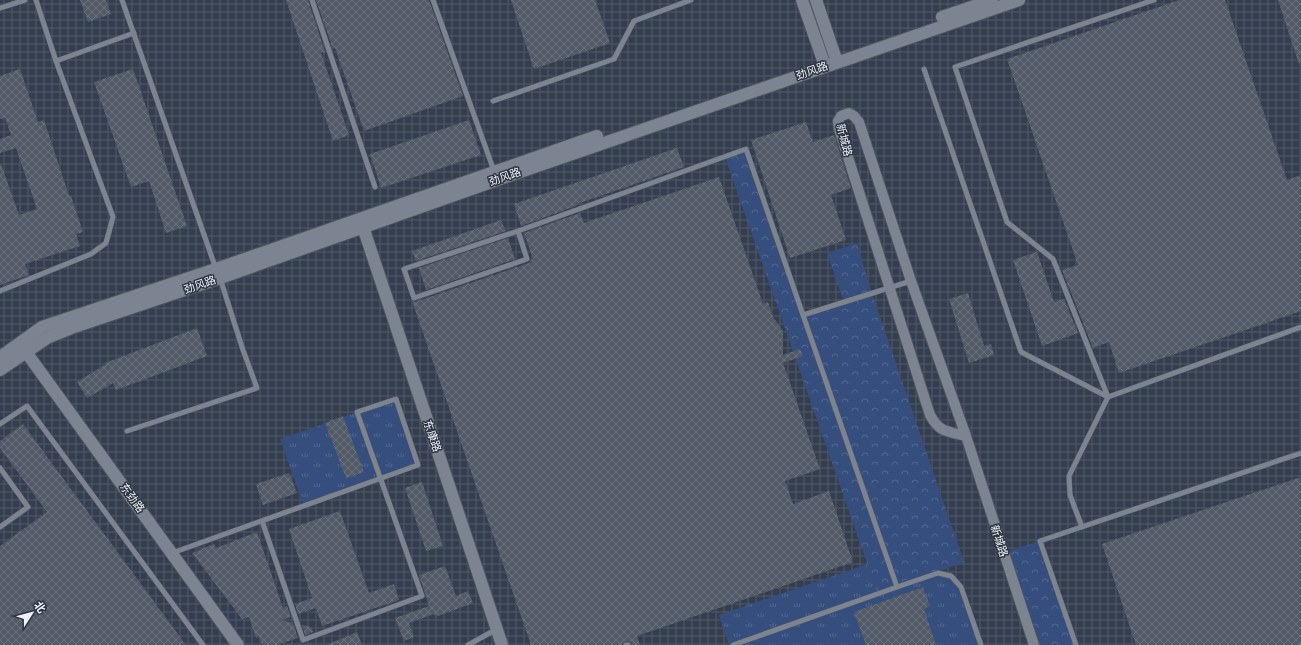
<svg xmlns="http://www.w3.org/2000/svg" width="1301" height="645" font-family="'Work Sans','Noto Sans SC',sans-serif">
<style>
.industrial{fill:url(#industrial-grid)}
.grass{fill:url(#grass-tufts)}
.forest{fill:url(#forest-crowns)}
.building{fill:url(#building-cross-hatch)}
.lines{fill:none;stroke-linecap:round;stroke-linejoin:round}
.service-casing{stroke:#4e545e;stroke-width:6}
.minor-casing{stroke:#4e545e;stroke-width:12}
.tertiary-casing{stroke:#4e545e;stroke-width:14}
.service{stroke:#7c8391;stroke-width:5}
.minor{stroke:#7c8391;stroke-width:10}
.tertiary{stroke:#7c8391;stroke-width:12}
.labels{text-anchor:middle;dominant-baseline:central;stroke-width:3;stroke-linejoin:round;paint-order:stroke}
.street-label{font-size:11px;fill:#edf2fa;stroke:#2e3541}
</style>
<defs>
<pattern id="industrial-grid" width="8" height="8" patternUnits="userSpaceOnUse"><rect width="8" height="8" fill="#343e4f"/><path d="M0 4h8M4 0v8" fill="none" stroke="#525a69"/></pattern>
<pattern id="grass-tufts" width="24" height="20" patternUnits="userSpaceOnUse"><rect width="24" height="20" fill="#354e7d"/><path d="M3 7l-1-3M5 7V3M7 7l1-3M15 17l-1-3M17 17v-4M19 17l1-3" fill="none" stroke="#536890"/></pattern>
<pattern id="forest-crowns" width="20" height="18" patternUnits="userSpaceOnUse"><rect width="20" height="18" fill="#354e7d"/><path d="M2 6a3 3 0 1 1 6 0M12 15a3 3 0 1 1 6 0" fill="none" stroke="#536890"/></pattern>
<pattern id="building-cross-hatch" width="8" height="8" patternUnits="userSpaceOnUse"><rect width="8" height="8" fill="#535a67"/><path d="M0 0l8 8M0 8l8-8" fill="none" stroke="#6c727e"/></pattern>
</defs>
<rect width="100%" height="100%" fill="#2e3541"/>
<rect class="industrial" x="0" y="0" width="1301" height="645"/>
<g class="grass">
<polygon points="396,399 418,465 304,506 280,439"/>
<polygon points="868,564 878,594 938,573 951,576 961,587 981,645 729,645 719,615"/>
</g>
<g class="forest">
<polygon points="746,149 803,315 844,302 827,253 857,243 872,293 964,562 878,594 725,157"/>
<polygon points="1040,541 1076,645 1034,645 1003,553"/>
</g>
<g class="building">
<polygon points="80,0 106,0 111,14 88,22"/>
<polygon points="286,0 308,0 325,52 321,53 349,135 333,141"/>
<polygon points="316,0 429,0 463,96 364,131 335,48 333,49"/>
<polygon points="511,0 595,0 610,43 534,69"/>
<polygon points="1179,0 1225,0 1287,180 1301,175 1301,311 1119,373 1109,342 1093,348 1066,280 1062,270 1078,265 1007,59"/>
<polygon points="1278,0 1301,0 1301,63 1299,64"/>
<polygon points="20,69 38,122 44,120 69,196 71,196 83,232 76,234 80,246 25,264 29,275 0,285 0,164 1,164 19,215 37,209 16,148 0,153 0,139 11,135 5,118 0,119 0,76"/>
<polygon points="133,69 187,226 166,233 149,181 131,187 94,82"/>
<polygon points="469,120 481,155 381,188 370,154"/>
<polygon points="806,122 813,142 834,135 851,188 831,195 846,240 790,258 751,140"/>
<polygon points="677,148 684,167 577,204 578,205 521,226 514,204"/>
<polygon points="719,177 763,304 768,302 773,317 783,331 783,355 800,349 803,356 783,363 820,469 785,481 793,504 829,491 853,562 637,636 640,645 632,645 631,643 628,641 624,642 622,645 531,645 412,301 415,302 529,263 533,259 524,233 580,213 584,223"/>
<polygon points="501,220 506,231 416,261 412,251"/>
<polygon points="508,238 515,259 426,290 419,268"/>
<polygon points="1037,252 1054,302 1064,299 1078,333 1042,346 1013,260"/>
<polygon points="968,293 984,346 991,344 994,355 969,363 949,299"/>
<polygon points="197,328 207,356 116,390 113,383 87,398 77,382 106,364 105,363"/>
<polygon points="343,416 364,472 346,478 325,423"/>
<polygon points="23,424 186,645 0,645 0,546 47,512 0,448 0,441"/>
<polygon points="289,473 297,493 263,505 256,484"/>
<polygon points="1301,477 1301,645 1136,645 1102,544"/>
<polygon points="422,482 443,546 426,551 405,488"/>
<polygon points="340,511 369,593 394,584 399,600 322,626 316,608 298,614 295,604 312,598 289,529"/>
<polygon points="257,532 283,608 287,606 291,617 281,620 293,623 298,638 276,645 262,645 259,637 256,638 249,617 242,619 192,553 214,544 216,548"/>
<polygon points="445,566 456,596 468,591 473,603 435,617 434,614 409,623 414,637 404,641 395,618 429,606 419,575"/>
<polygon points="923,587 930,606 924,609 936,645 866,645 854,612"/>
<polygon points="302,625 311,627 313,632 305,635"/>
<polygon points="357,632 362,645 326,645"/>
</g>
<g class="lines">
<g class="service-casing">
<g id="service">
<polyline points="122,0 216,269"/>
<polyline points="312,0 375,187"/>
<polyline points="433,0 494,171"/>
<polyline points="0,8 25,0"/>
<polyline points="56,61 134,33"/>
<polyline points="924,69 1021,352 1108,397 1301,327"/>
<polyline points="493,101 614,59 634,21 691,0"/>
<polyline points="518,231 527,259 414,298 404,269 518,231 746,149 803,315 911,281"/>
<polyline points="0,291 91,254 106,243 113,217 56,61 36,0"/>
<polyline points="0,424 27,406 203,645"/>
<polyline points="127,431 257,388 243,350 220,278"/>
<polyline points="0,468 28,507 0,527"/>
<polyline points="1082,527 1070,495 1069,476 1108,397 1053,259 1007,222 955,67 1154,0"/>
<path d="M172,553C254,523 336,494 418,465L396,399L357,412L422,596L303,640L262,521"/>
<polyline points="897,587 938,573 951,576 961,587 981,645"/>
<polyline points="468,645 497,629"/>
<polyline points="626,645 628,645"/>
<polyline points="733,645 897,587 803,315"/>
<polyline points="1076,645 1040,541 1301,453"/>
</g>
</g>
<g class="minor-casing">
<path id="minor" d="M966,436C947,431 940,433 930,415L839,129L838,121L841,116L849,113L854,116L859,122L911,281L966,436L1034,645"/>
</g>
<g class="tertiary-casing">
<g id="tertiary">
<polyline points="802,0 825,66"/>
<polyline points="816,0 837,62"/>
<polyline points="942,17 992,0"/>
<polyline points="363,227 502,645"/>
<polyline points="26,352 238,645"/>
<polyline points="0,357 42,327 216,269 597,136"/>
<polyline points="0,370 47,338 74,327 220,278 497,180 1019,0"/>
</g>
</g>
<use href="#service" class="service"/>
<use href="#minor" class="minor"/>
<use href="#tertiary" class="tertiary"/>
</g>
<g class="labels">
<g class="street-label">
<text transform="translate(812 71) rotate(-19)">劲风路</text>
<text transform="translate(844 140) rotate(76)">新城路</text>
<text transform="translate(505 177) rotate(-19)">劲风路</text>
<text transform="translate(200 285) rotate(-19)">劲风路</text>
<text transform="translate(432 436) rotate(71)">东康路</text>
<text transform="translate(132 498) rotate(54)">东劲路</text>
<text transform="translate(999 541) rotate(72)">新城路</text>
</g>
</g>
<g transform="translate(32 613) rotate(54)" stroke="#2e3541" stroke-width="3" paint-order="stroke">
<path d="M0-3L7 15L0 10L-7 15Z" fill="#edf2fa"/>
<text y="-6" font-size="11" font-weight="bold" text-anchor="middle" fill="#edf2fa">北</text>
</g>
</svg>
